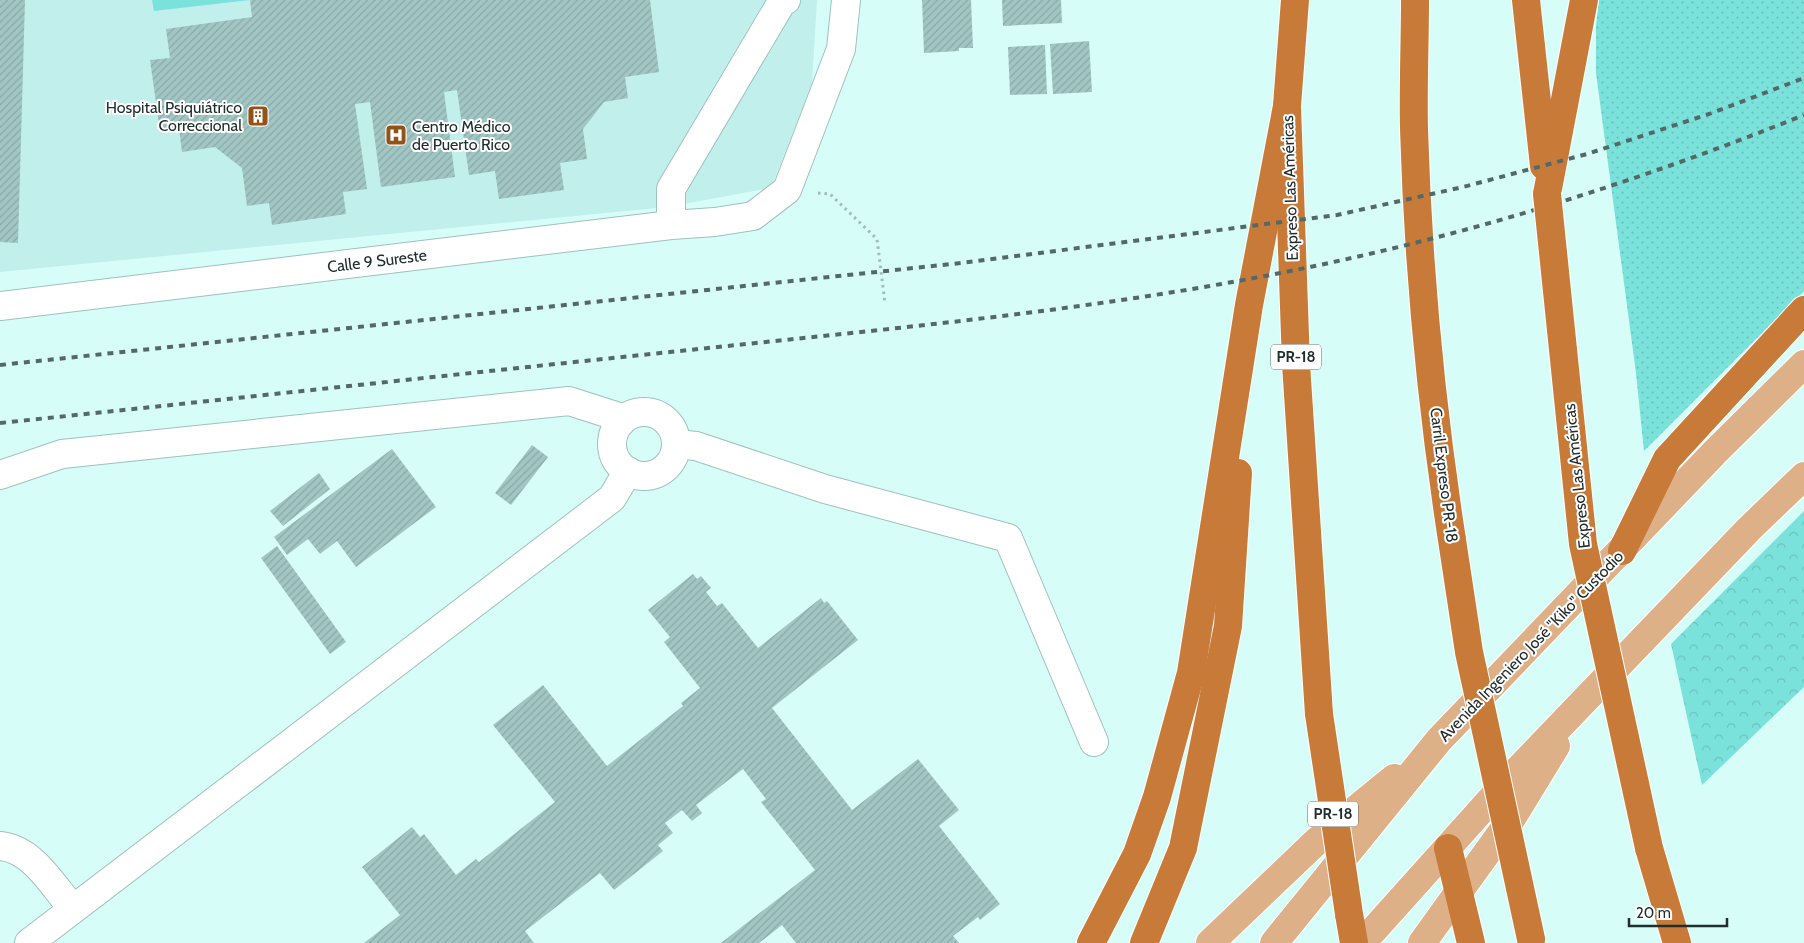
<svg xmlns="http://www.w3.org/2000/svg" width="1804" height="943" font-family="Cabin,sans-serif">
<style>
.built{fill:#c1efeb}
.grass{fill:url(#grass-dots)}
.forest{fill:url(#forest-crowns)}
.garden{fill:#7be2db}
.building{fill:url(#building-hatch)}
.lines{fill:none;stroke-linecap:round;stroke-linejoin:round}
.minor-casing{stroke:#9dc1be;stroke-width:30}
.major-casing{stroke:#fff;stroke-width:30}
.highway-casing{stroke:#fff;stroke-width:30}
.path{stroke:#9fbebb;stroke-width:3;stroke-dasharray:2.5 4;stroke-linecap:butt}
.minor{stroke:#fff;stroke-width:28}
.major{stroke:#deb088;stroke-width:28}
.highway{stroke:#c87b38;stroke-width:28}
.rail{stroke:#546967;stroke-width:4;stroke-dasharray:6 6;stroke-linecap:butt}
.highway-bridge-casing{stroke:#fff;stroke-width:30;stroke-linecap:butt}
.highway-bridge{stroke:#c87b38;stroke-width:28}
.labels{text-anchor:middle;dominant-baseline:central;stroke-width:4;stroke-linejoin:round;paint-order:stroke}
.shield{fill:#fff;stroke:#636d6c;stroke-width:1}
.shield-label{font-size:15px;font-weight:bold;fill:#202e2d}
.poi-label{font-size:16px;fill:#202e2d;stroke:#fff;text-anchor:end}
.street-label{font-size:16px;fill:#202e2d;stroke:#fff}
</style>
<defs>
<pattern id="grass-dots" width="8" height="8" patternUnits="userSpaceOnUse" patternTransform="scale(1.25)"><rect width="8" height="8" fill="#7be2db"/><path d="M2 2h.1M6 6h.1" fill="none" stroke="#6ac2bc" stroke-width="1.8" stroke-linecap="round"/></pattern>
<pattern id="forest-crowns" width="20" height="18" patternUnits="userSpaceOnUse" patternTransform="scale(1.25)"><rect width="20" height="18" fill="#7be2db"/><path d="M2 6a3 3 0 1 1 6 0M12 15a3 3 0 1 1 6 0" fill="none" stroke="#6ac2bc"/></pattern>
<pattern id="building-hatch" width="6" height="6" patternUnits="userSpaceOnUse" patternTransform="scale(1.25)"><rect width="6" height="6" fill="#a1c6c3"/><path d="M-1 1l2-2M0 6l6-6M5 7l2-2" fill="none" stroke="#8aaaa8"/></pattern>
</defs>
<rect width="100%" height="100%" fill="#d7fdf9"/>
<polygon class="built" points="0,0 817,0 812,83 771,188 667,207 0,272"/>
<polygon class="grass" points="1599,0 1804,0 1804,291 1644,451 1636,373 1596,73 1596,26"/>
<polygon class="forest" points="1804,511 1804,687 1702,785 1671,644"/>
<polygon class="garden" points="152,0 250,0 154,11"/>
<g class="building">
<polygon points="0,0 25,0 18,243 0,242"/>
<polygon points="250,0 650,0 659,72 625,77 628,98 604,102 583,129 587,159 560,163 564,190 499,199 495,171 469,175 457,90 444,92 455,177 381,187 370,102 355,104 367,189 343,192 346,214 272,225 269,203 247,206 242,168 215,147 182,152 179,128 160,131 150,60 170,58 166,29 252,17"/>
<polygon points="922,0 971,0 973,48 959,48 959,51 924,53"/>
<polygon points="1002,0 1061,0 1062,23 1003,26"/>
<polygon points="1089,41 1092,92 1053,94 1050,44"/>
<polygon points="1045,45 1047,94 1010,95 1008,47"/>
<polygon points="532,445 548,457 511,505 495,493"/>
<polygon points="392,449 436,507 356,567 337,541 320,554 308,539 287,555 274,537"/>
<polygon points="319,473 330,489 283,526 270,511"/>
<polygon points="277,546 346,642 330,654 261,558"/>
<polygon points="693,574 697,579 701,576 711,588 706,592 717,606 722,603 758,648 821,598 824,603 827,601 858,640 772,708 852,810 918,759 959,810 939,826 1000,904 980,920 978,917 953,936 959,943 796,943 782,925 759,943 721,943 815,870 761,802 766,799 743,769 696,805 702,813 692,821 682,810 665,823 673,833 658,845 663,851 614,890 600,873 525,931 534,943 364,943 400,915 362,867 412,827 420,837 424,834 456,875 476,859 479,862 555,802 493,725 543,685 607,766 683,706 681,703 700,688 664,642 670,637 648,610"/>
</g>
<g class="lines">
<g class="minor-casing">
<g id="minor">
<polyline points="671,225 671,189 783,0 786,0"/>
<polyline points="0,306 671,225 715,222 753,216 787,190 841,49 846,0"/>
<circle cx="644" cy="444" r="32"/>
<polyline points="676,444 696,446 825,489 1008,538 1094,742"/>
<polyline points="0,475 62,454 569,401 619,417 622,421"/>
<path d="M0,846C33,849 53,886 73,909"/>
<polyline points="29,943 612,498 628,471"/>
</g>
</g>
<g class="major-casing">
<g id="major">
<polyline points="1210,943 1318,840 1394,778"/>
<polyline points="1274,943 1439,740 1716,451 1804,364"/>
<polyline points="1362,943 1511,777 1749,529 1804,476"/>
<polyline points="1422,943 1512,818 1556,746"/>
</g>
</g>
<g class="highway-casing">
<g id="highway">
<polyline points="1295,0 1287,106 1296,364 1319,714"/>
<path d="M1415,0C1415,43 1413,86 1414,129C1418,266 1431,404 1452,540"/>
<polyline points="1526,0 1544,166"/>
<polyline points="1547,194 1584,0"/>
<polyline points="1622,551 1667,459 1804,310"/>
<polyline points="1448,848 1471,943"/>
<polyline points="1649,848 1677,943"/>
<polyline points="1349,914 1354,943"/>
<polyline points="1091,943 1137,854 1157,797 1191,673 1249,305 1287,106"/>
<polyline points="1144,943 1183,848 1228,626 1238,473"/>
</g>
</g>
<polyline class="path" points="818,193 830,194 877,239 885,303"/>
<use href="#minor" class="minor"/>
<use href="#major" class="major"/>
<use href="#highway" class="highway"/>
<g class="rail">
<polyline points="0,365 961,263 1337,215 1463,187 1587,154 1709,114 1804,78"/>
<path d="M0,423C230,399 459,374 689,350C905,327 1124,308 1338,261C1498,226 1652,176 1804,115"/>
</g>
<g class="highway-bridge-casing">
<g id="highway-bridge">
<polyline points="1547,194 1583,544 1649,848"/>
<polyline points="1452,540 1469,652 1531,939"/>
<polyline points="1319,714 1349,914"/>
</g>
</g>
<use href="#highway-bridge" class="highway-bridge"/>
</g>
<defs>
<g id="building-square" transform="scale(1.125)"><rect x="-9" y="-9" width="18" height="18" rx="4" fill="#925319" stroke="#fff"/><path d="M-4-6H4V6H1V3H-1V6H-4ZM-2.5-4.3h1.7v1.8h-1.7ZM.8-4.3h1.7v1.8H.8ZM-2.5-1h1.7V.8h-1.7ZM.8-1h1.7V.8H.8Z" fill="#fff"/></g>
<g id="hospital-square" transform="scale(1.125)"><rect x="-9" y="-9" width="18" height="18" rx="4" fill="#925319" stroke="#fff"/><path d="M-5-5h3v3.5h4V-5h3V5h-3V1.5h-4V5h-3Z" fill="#fff"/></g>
</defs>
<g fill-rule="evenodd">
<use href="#building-square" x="258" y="116"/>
<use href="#hospital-square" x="396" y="135"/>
</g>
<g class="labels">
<g class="shield">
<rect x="1271" y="344.5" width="50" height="25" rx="4"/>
<rect x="1308" y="801.5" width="50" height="25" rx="4"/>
</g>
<g class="shield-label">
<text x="1296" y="357">PR-18</text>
<text x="1333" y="814">PR-18</text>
</g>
<g class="poi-label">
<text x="242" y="107">Hospital Psiquiátrico<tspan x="242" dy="18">Correccional</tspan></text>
<text x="412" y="126" text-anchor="start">Centro Médico<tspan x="412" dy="18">de Puerto Rico</tspan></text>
</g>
<g class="street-label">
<text transform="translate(1290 188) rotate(-92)">Expreso Las Américas</text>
<text transform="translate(377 261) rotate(-7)">Calle 9 Sureste</text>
<text transform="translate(1444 475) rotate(83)">Carril Expreso PR-18</text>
<text transform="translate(1577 476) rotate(-96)">Expreso Las Américas</text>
<text transform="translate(1531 646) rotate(-46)">Avenida Ingeniero José "Kiko" Custodio</text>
</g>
</g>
<path d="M1629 918v8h98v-8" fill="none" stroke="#202e2d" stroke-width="2.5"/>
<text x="1636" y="918" font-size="15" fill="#202e2d" stroke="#ffffff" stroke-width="4" paint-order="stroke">20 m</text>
</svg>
